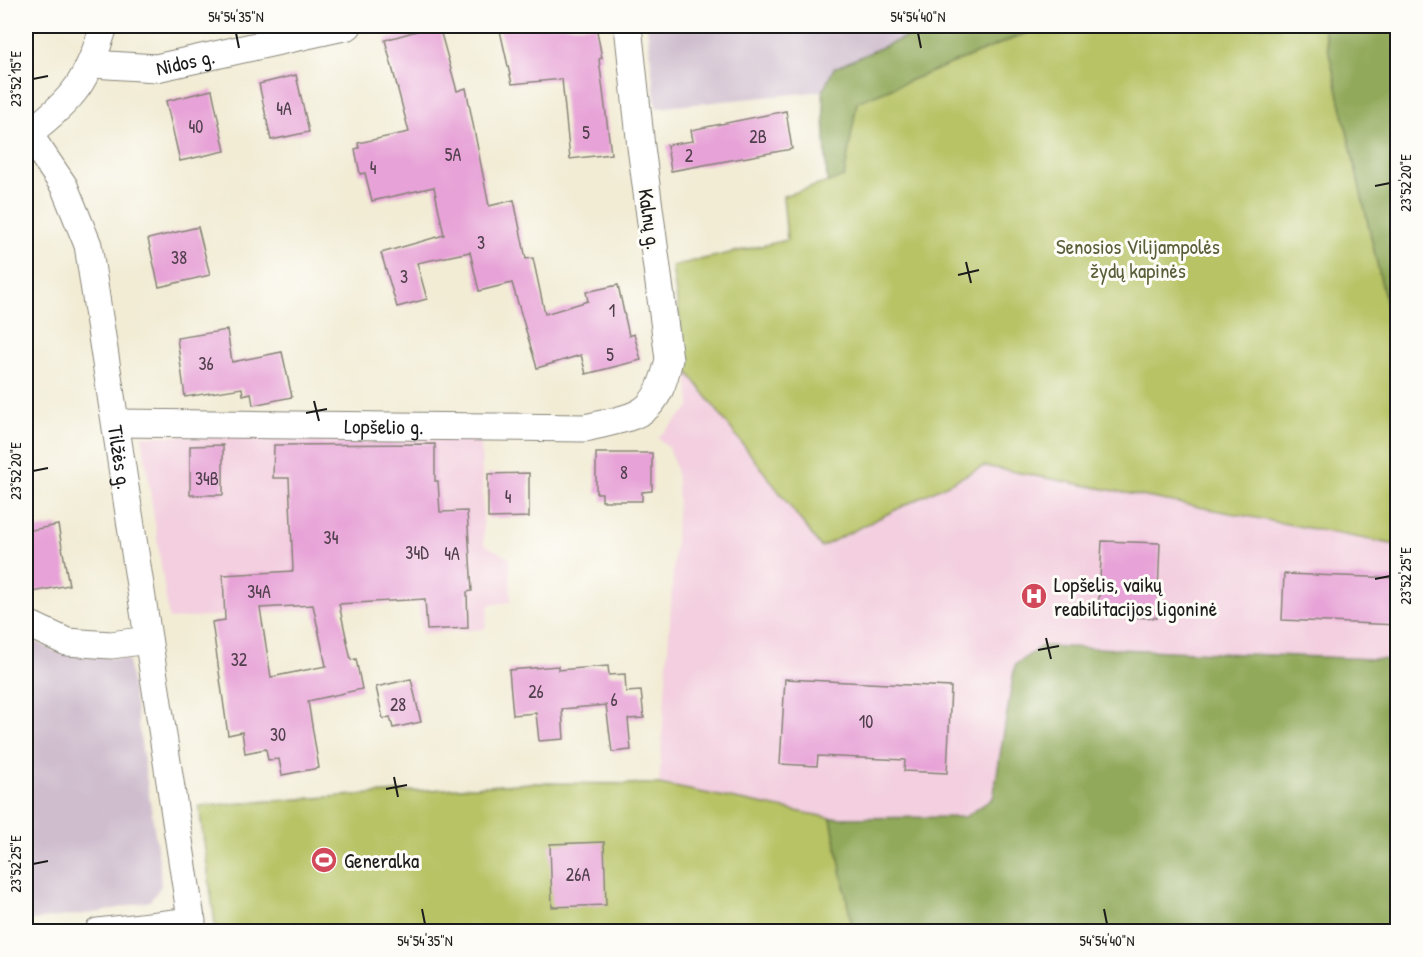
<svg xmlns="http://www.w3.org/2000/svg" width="1423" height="957" font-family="'Patrick Hand',sans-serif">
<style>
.built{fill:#f3cfdf}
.industrial{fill:#cfbdce}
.green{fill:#b7c365;stroke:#6a7040;stroke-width:1.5}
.forest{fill:#91a95a;stroke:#56623b;stroke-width:1.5}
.building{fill:#e7a3d7;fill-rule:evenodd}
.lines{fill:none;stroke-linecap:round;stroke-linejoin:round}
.minor-casing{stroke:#878478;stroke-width:29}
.minor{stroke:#fff;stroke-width:27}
.ticks{fill:none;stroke:#1c1c1c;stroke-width:2}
.labels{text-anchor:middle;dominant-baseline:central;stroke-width:6;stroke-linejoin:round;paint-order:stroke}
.number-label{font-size:18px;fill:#4f3e4b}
.street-label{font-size:21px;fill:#1c1c1c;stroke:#fdfcf7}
.park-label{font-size:21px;fill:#5a5f39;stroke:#fdfcf7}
.poi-label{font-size:21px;fill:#1c1c1c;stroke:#fdfcf7;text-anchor:start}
.neatline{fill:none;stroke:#1c1c1c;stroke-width:2}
.ticks-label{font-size:15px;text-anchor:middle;fill:#1c1c1c}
</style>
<rect width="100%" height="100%" fill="#fdfcf7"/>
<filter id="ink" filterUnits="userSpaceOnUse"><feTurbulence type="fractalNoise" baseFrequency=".0167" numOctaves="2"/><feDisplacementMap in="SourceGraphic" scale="12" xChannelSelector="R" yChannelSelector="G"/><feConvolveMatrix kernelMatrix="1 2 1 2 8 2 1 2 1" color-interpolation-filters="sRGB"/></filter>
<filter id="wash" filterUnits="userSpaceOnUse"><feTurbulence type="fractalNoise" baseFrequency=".008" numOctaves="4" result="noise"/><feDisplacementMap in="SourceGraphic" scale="24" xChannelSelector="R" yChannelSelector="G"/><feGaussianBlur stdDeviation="1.35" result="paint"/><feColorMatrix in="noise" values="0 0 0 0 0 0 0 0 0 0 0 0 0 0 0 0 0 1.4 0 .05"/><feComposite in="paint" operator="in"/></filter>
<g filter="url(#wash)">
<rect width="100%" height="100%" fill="#f2ecd5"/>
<g class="built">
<polygon points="687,371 821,547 984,466 1397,545 1397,660 1042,646 1015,665 993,798 965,817 831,818 659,784 678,500 676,469 669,448 658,438 690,407"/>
<polygon points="142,436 481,437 484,544 509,558 511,602 489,605 485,629 422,634 418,603 169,619"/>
</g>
<g class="industrial">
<polygon points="647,26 931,26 834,68 823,91 656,108"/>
<polygon points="26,637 62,654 128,659 160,866 161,886 150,901 101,912 26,921"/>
</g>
<g class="green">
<polygon points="1044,26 1323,26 1397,351 1397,545 984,466 821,547 687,371 672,266 787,240 783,196 844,177 857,102"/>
<polygon points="532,783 659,784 831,818 853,931 216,931 199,806"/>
</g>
<g class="forest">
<polygon points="931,26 1044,26 857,102 844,177 827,182 823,91 834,68"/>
<polygon points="1323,26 1397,26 1397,351"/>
<polygon points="1042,646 1397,660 1397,931 853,931 831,818 965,817 993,798 1015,665"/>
</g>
<g id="blocks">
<g class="building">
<polygon points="434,26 439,26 457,91 466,88 489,206 514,200 526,259 533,258 545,314 588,301 586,292 618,285 629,336 634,334 641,360 586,374 581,355 537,368 512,283 479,291 470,252 417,263 427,299 397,307 381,253 444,235 434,187 372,201 365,173 360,174 355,149 359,148 358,143 409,132 385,40"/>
<polygon points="499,26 596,26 602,58 599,59 611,154 570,159 562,79 512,84"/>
<polygon points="296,75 309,132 271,140 259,84"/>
<polygon points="212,90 225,151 180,161 166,101"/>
<polygon points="786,111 792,149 671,171 667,145 693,141 691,130"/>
<polygon points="198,227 210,275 159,287 148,239"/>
<polygon points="227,330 232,362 282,352 292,397 253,405 251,393 243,395 242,388 185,397 177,338"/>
<path d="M435,444V481H438L440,512L467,511L472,591L467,592L468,628L427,630L425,599L339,604L351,660L356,659L362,689L308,701L319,768L282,775L279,759L268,760L266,749L245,753L242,732L228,735L212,622L225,620L223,575L293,571L289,478H273L274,445ZM313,605L326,666L271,677L260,608Z"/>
<polygon points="223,445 223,495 190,495 190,446"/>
<polygon points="596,453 652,453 652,491 642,492 642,501 602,501 602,493 596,493"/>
<polygon points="529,473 529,517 488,518 488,474"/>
<polygon points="58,525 69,585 32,592 26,557 26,531"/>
<polygon points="1102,541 1160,543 1157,618 1098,616"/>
<polygon points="1284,574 1398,578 1398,625 1282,620"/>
<polygon points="558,666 558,670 608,666 609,675 625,674 626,692 641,691 644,718 628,719 631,750 612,752 606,705 562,709 564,739 539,741 536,713 513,715 509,670"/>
<polygon points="411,679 421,722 393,728 390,717 383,719 376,687"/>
<polygon points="785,679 951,687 947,773 904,771 905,760 818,756 817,766 780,764"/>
<polygon points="604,842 606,905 552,907 550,844"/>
</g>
</g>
</g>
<g filter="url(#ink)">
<use href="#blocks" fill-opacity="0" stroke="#878478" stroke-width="1.5"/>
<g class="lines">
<g class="minor-casing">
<g id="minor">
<path id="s1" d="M92,64L156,68L348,26"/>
<path id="s2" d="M26,130L64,186L88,245L193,932"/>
<path d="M29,133C75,98 87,81 104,26"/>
<path id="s3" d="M116,423L585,428C639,415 656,418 669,359L641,147L628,26"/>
<polyline points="26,623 67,642 111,645 148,640"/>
<polyline points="98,932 192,921"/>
</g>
</g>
<use href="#minor" class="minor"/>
</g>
</g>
<path class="ticks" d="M236,33L239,48M918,33L921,48M33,79L48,76M1375,186L1390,183M966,262L971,283M958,275L979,270M314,401L319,421M306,413L327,409M33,471L48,468M1375,579L1390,576M1046,638L1051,659M1038,650L1059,646M394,777L398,797M386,789L407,785M33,864L48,861M422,909L425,924M1104,909L1107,924"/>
<defs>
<g id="hospital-disc" transform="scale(1.35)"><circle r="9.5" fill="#d1495b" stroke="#fdfcf7"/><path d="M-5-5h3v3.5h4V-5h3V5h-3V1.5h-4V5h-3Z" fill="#fff"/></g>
<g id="stadium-disc" transform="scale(1.35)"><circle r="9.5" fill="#d1495b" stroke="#fdfcf7"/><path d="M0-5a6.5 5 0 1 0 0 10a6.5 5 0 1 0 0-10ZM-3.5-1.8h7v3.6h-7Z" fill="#fff"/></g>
</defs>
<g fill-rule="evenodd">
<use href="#hospital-disc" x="1034" y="596"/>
<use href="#stadium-disc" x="324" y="860"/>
</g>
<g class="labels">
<g class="number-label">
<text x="284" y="108">4A</text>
<text x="196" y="126">40</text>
<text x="586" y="132">5</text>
<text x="758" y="136">2B</text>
<text x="453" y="154">5A</text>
<text x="689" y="155">2</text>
<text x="373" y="167">4</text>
<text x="481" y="242">3</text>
<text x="179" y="257">38</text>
<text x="404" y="276">3</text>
<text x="612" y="310">1</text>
<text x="610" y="354">5</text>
<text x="206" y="363">36</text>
<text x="624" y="472">8</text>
<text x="207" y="478">34B</text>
<text x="508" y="496">4</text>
<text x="331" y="537">34</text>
<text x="417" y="552">34D</text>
<text x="452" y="553">4A</text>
<text x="259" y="591">34A</text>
<text x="239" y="659">32</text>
<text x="536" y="691">26</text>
<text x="614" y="699">6</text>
<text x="398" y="704">28</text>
<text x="866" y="721">10</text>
<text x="278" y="734">30</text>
<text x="578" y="874">26A</text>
</g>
<g class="street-label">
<text stroke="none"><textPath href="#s1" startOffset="94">Nidos g.</textPath></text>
<text transform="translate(650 219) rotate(82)">Kalnų g.</text>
<text stroke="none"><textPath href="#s3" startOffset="268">Lopšelio g.</textPath></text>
<text stroke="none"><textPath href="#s2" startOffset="346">Tilžės g.</textPath></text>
</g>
<g class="park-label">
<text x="1138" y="246">Senosios Vilijampolės<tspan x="1138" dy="24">žydų kapinės</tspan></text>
</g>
<g class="poi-label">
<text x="1054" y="584">Lopšelis, vaikų<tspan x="1054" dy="24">reabilitacijos ligoninė</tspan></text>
<text x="344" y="860">Generalka</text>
</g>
</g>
<rect width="1423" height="957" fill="none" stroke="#fdfcf7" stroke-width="66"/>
<rect x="33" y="33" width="1357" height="891" class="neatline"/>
<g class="ticks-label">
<text x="236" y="22">54°54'35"N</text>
<text x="918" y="22">54°54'40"N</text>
<text transform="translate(16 79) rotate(-90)" y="5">23°52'15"E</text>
<text transform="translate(1406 183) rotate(-90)" y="5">23°52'20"E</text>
<text transform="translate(16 471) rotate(-90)" y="5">23°52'20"E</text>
<text transform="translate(1406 576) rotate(-90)" y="5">23°52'25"E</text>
<text transform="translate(16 864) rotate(-90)" y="5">23°52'25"E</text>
<text x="425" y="946">54°54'35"N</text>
<text x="1107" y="946">54°54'40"N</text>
</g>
</svg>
